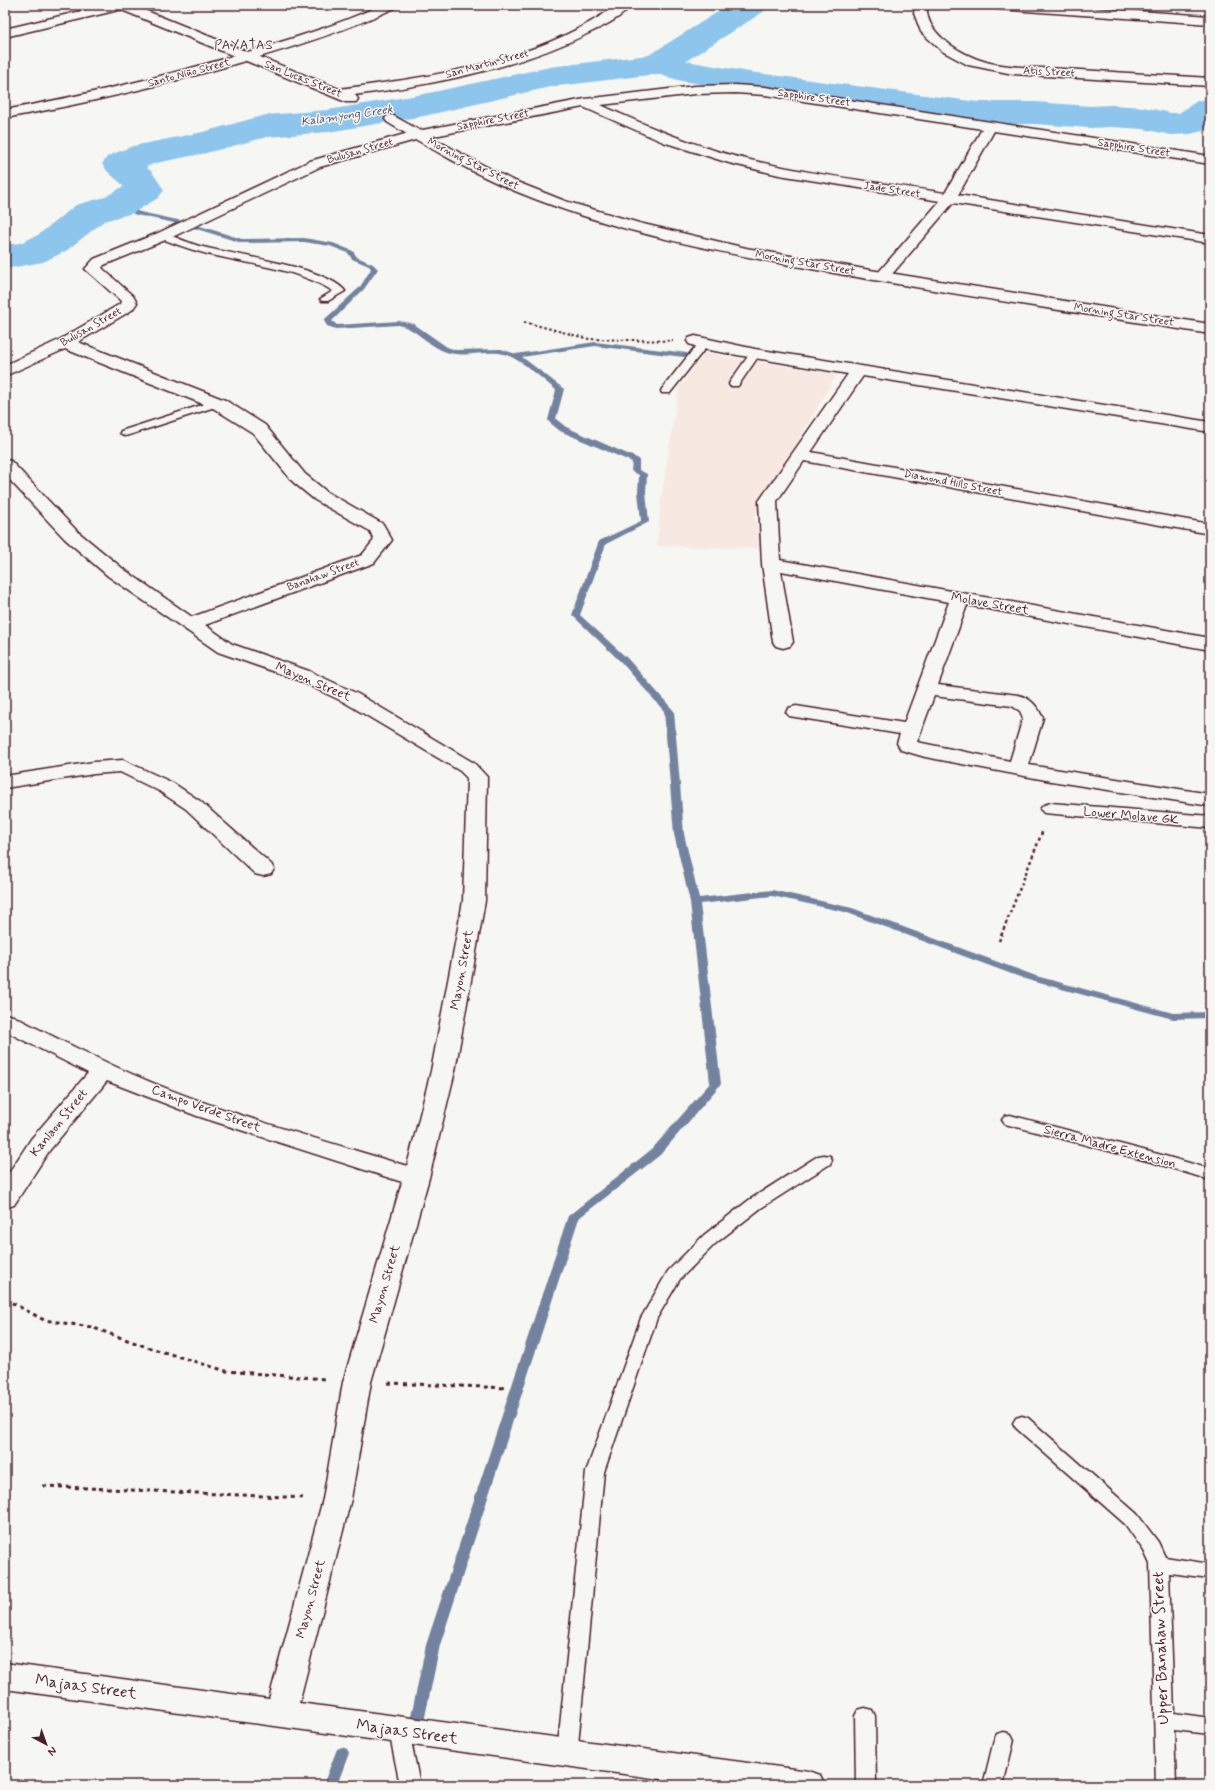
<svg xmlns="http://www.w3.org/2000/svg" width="1215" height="1790" font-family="Mynerve,sans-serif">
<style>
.built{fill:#f7e9e1}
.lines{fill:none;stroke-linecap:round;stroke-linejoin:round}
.stream{fill:#73839f;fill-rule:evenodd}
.river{fill:#8ec5ec;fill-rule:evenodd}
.service-casing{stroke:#4a1f2b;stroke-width:3}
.minor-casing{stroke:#4a1f2b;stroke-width:3}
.tertiary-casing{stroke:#4a1f2b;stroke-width:3}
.path-far2{stroke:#4a1f2b;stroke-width:2;stroke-dasharray:2.5 2.5;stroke-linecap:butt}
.path-far1{stroke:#4a1f2b;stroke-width:2.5;stroke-dasharray:3 3;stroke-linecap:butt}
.path{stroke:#4a1f2b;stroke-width:3;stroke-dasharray:4 4;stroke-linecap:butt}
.service{fill:#f6f6f2;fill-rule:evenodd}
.minor{fill:#f6f6f2;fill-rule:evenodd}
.tertiary{fill:#f6f6f2;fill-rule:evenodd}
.labels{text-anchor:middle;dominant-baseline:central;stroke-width:3;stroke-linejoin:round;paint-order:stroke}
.far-street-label{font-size:11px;fill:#4a1f2b;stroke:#f6f6f2}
.far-water-label{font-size:12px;font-style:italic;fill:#5e5165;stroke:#f6f6f2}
.far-quarter-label{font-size:13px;letter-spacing:1px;fill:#4a1f2b;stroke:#f6f6f2}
.street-label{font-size:13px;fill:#4a1f2b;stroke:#f6f6f2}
.near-street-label{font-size:16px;fill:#4a1f2b;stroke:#f6f6f2}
</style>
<rect width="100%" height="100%" fill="#f6f6f2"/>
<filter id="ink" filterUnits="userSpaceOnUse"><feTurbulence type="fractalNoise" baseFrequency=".025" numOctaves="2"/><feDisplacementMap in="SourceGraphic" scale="8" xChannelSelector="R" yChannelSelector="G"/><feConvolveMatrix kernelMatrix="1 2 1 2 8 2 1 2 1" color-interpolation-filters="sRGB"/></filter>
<g filter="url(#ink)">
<polygon class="built" points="704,353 837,374 754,517 767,549 657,546 661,499 679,387"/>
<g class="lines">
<g class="stream">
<path d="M117,204H121L140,212L187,222L242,239L304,238L333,243L353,251L357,257L373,264L378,269L364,289L332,321L337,325L399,321L414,324L447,347L456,350L501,349L516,354L595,342L687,353V357H684L595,346L522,357L564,389L556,419L566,427L639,459V470L647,474L646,492L649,522L606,544L580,615L627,658L674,711L684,834L699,898L772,890L852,908L1036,976L1173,1013L1210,1012V1018L1173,1019L1028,980L845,912L772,896L700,904L721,1084L660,1155L579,1218L440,1645L422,1731L420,1735L415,1737L410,1735L408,1731L426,1645L568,1216L652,1149L710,1083L690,902L674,834L664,711L621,662L572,615L599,541L641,521L638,492L639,475L631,471L632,462L560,431L549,422L548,420L556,390C542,379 517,355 499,353C481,351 459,359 441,350C426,343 416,329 399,325L336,329L327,326L324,321L325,319L360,287L371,269L369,266L352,259L348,253L330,246L304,242L242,243L184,225L136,215L117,206Z"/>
<polygon points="342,1747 347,1749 349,1753 337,1785 323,1785 337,1749"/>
</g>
<polygon class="river" points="729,5 768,5 763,12 686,61 749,72 978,102 1035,102 1090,106 1112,105 1143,107 1171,113 1179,113 1197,101 1210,98 1210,124 1203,131 1190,134 1171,135 1143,129 1112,127 1090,128 1035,124 978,124 749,92 682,81 657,74 550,87 424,116 328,132 267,137 206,153 156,163 146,167 152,172 164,190 158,198 133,213 104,221 66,251 43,262 5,269 5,245 20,243 38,235 76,205 105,197 124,186 108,172 102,164 108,156 133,146 203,132 266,115 328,110 424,94 550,67 649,55"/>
<g class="service-casing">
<g id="service">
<path d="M163,233C177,237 190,244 203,247C235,255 326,267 345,291L328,301H322L320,299L333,291C299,270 260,266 221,257C200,253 180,246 160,238V234Z"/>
<polygon points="703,341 708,344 707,346 670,393 662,393 661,391 662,389 699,342"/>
<polygon points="755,351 760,354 738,386 730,386 729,384 730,382 751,352"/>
<polygon points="217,400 221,401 222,403 221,405 129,435 125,436 120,433 121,431"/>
<polygon points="1010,1115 1158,1154 1210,1169 1210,1180 1155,1163 1005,1124 1002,1120 1005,1116"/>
<polygon points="824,1155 830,1156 832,1160 830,1164 761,1208 716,1243 680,1279 657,1318 604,1472 577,1755 574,1761 567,1764 560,1761 557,1755 586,1472 641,1318 668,1271 704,1235 749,1200 818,1156"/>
<polygon points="1022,1416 1028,1418 1137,1514 1158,1542 1165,1557 1210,1564 1210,1578 1169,1573 1174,1713 1210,1718 1210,1734 1174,1730 1176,1785 1156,1785 1150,1564 1144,1551 1125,1524 1016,1428 1013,1423 1016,1418"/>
<polygon points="865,1708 872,1710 875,1716 876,1785 856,1785 855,1716 858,1710"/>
<polygon points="399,1723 406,1725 409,1731 420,1785 400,1785 389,1731 392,1725"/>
<polygon points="1004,1732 1011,1734 1014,1740 1003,1785 983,1785 994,1740 997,1734"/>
</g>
</g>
<g class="minor-casing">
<g id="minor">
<polygon points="107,5 129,5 127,8 5,37 5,29"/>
<path d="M381,5H397L395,8C345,31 292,48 238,63C161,86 84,104 5,118V110C85,95 163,77 241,54C288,40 336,26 381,5Z"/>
<path d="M617,5H631C623,17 604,26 591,32C513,71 425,86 339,97L334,96L332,93L334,90L339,89C433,77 538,62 617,5Z"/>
<path d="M915,5H927C924,31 954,50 977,59C1004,69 1036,67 1064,69C1113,72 1161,75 1210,78V86L1013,74L968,65L942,51L921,32L914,13Z"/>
<polygon points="991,5 1050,5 1210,16 1210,24 997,9"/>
<path d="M735,85L765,87L1210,156V164L994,131L958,195L1210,235V243L953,203L887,280H877L874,277L877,274L940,201L779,175L729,163L663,142L583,107L419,139L320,167L168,239L104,265L102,268L133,296L137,303L132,310L78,342L225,400L265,425L305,474L327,492L383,524L392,540L374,563L205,625L232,644L309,671L358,694L474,763L487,777L485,901L455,1071L429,1178L371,1382L351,1499L299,1703L809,1771L820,1775L825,1785H704L5,1689V1663L269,1699L323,1499L343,1382L402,1182L197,1116L107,1081L49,1151L14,1205L5,1208V1179L31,1139L88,1073L5,1031V1014L13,1016C46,1033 80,1050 114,1066C207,1109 309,1136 407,1166L431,1071L463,901L467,778L460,771L344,702L295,679L218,652L108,576L65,539L5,475V460L11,461L77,531L122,568L192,617L362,555L374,540L370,531L315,500L293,482L253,433L213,408L65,349L5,376V365L59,340L120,304L121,301L85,269L94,259L158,233L310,161L412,132L585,99L695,86ZM735,93L765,95L982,129L945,193C875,182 803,174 734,156C688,143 644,125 601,105L695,94Z"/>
<path d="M695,336L755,349L1210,422V432L863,376L811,452L1210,524V534L804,461L777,501L780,560L1210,638V650L967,605L938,685L1018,695C1031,698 1037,706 1043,718L1029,765L1210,794V806L1051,781L925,757L901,750L897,743L900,734L789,716L786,712L789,708L796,706L904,723L949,602L781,571L793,642L790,646L783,648L776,646L773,642L762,564L759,501L848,374L703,349L689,344L687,341L689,338ZM934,696L1012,706L1020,711L1023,718L1010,761L917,742Z"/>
<polygon points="123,760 173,783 200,801 271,864 274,869 271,874 263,876 255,874 186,809 159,791 120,772 94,774 5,788 5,776 94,762"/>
<polygon points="1051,803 1210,816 1210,828 1044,813 1040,809 1044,805"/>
</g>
</g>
<g class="tertiary-casing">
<g id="tertiary">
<polygon points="115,5 132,5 356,96 358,99 356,102 346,102 117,8"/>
<path d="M392,115L462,154L512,180L565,201L639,223L746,248L870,270L1210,324V334C1082,313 955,295 828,272C723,253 618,233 520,193C473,174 430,148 387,122L385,119L387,116Z"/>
</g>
</g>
<polyline class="path-far2" points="524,322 589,339 673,341"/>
<g class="path-far1">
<polyline points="1207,745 1210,745"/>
<polyline points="999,941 1043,830"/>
</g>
<g class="path">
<polyline points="5,1299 44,1320 91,1327 147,1347 226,1371 325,1379"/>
<polyline points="388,1383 508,1388"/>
<polyline points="43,1486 306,1498"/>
</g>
<use href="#service" class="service"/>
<use href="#minor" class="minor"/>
<use href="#tertiary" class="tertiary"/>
</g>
</g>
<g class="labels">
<g class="far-street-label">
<text transform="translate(487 64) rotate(-15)">San Martin Street</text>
<text transform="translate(1049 72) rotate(3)">Atis Street</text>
<text transform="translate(189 73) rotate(-15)">Santo Niño Street</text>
<text transform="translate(303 79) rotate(22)">San Lucas Street</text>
<text transform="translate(814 98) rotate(8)">Sapphire Street</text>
<text transform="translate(493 120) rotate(-11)">Sapphire Street</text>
<text transform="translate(1134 148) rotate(9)">Sapphire Street</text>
<text transform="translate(360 151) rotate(-16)">Bulusan Street</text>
<text transform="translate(473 164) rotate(27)">Morning Star Street</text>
<text transform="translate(892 190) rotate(9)">Jade Street</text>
<text transform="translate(805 263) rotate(10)">Morning Star Street</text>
<text transform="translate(1124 315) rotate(9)">Morning Star Street</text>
<text transform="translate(91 327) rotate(-30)">Bulusan Street</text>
<text transform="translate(953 483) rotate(11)">Diamond Hills Street</text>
<text transform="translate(323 575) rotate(-20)">Banahaw Street</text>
</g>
<g class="far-water-label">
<text transform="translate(347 116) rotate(-8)">Kalamyong Creek</text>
</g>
<g class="far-quarter-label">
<text x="244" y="45">PAYATAS</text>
</g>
<g class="street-label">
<text transform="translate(990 604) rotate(10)">Molave Street</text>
<text transform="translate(313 682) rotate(23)">Mayon Street</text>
<text transform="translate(1131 816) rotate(5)">Lower Molave GK</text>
<text transform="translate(462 970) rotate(-80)">Mayon Street</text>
<text transform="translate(206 1109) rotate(20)">Campo Verde Street</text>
<text transform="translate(59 1123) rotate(-51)">Kanlaon Street</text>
<text transform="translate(1110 1147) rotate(15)">Sierra Madre Extension</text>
<text transform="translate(385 1284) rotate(-74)">Mayon Street</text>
<text transform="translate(311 1599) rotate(-75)">Mayon Street</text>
</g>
<g class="near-street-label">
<text transform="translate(1161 1648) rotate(-92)">Upper Banahaw Street</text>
<text transform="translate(86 1687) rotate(8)">Majaas Street</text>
<text transform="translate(407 1732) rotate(8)">Majaas Street</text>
</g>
</g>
<rect width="1215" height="1790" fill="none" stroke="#f6f6f2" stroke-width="20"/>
<rect x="10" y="10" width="1195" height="1770" fill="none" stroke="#4a1f2b" stroke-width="1.5" filter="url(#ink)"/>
<g transform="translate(46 1744) rotate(139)" stroke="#f6f6f2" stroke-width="3" paint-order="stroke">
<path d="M0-3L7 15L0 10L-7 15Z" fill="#4a1f2b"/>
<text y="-6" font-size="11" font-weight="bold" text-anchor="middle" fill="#4a1f2b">N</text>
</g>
</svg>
